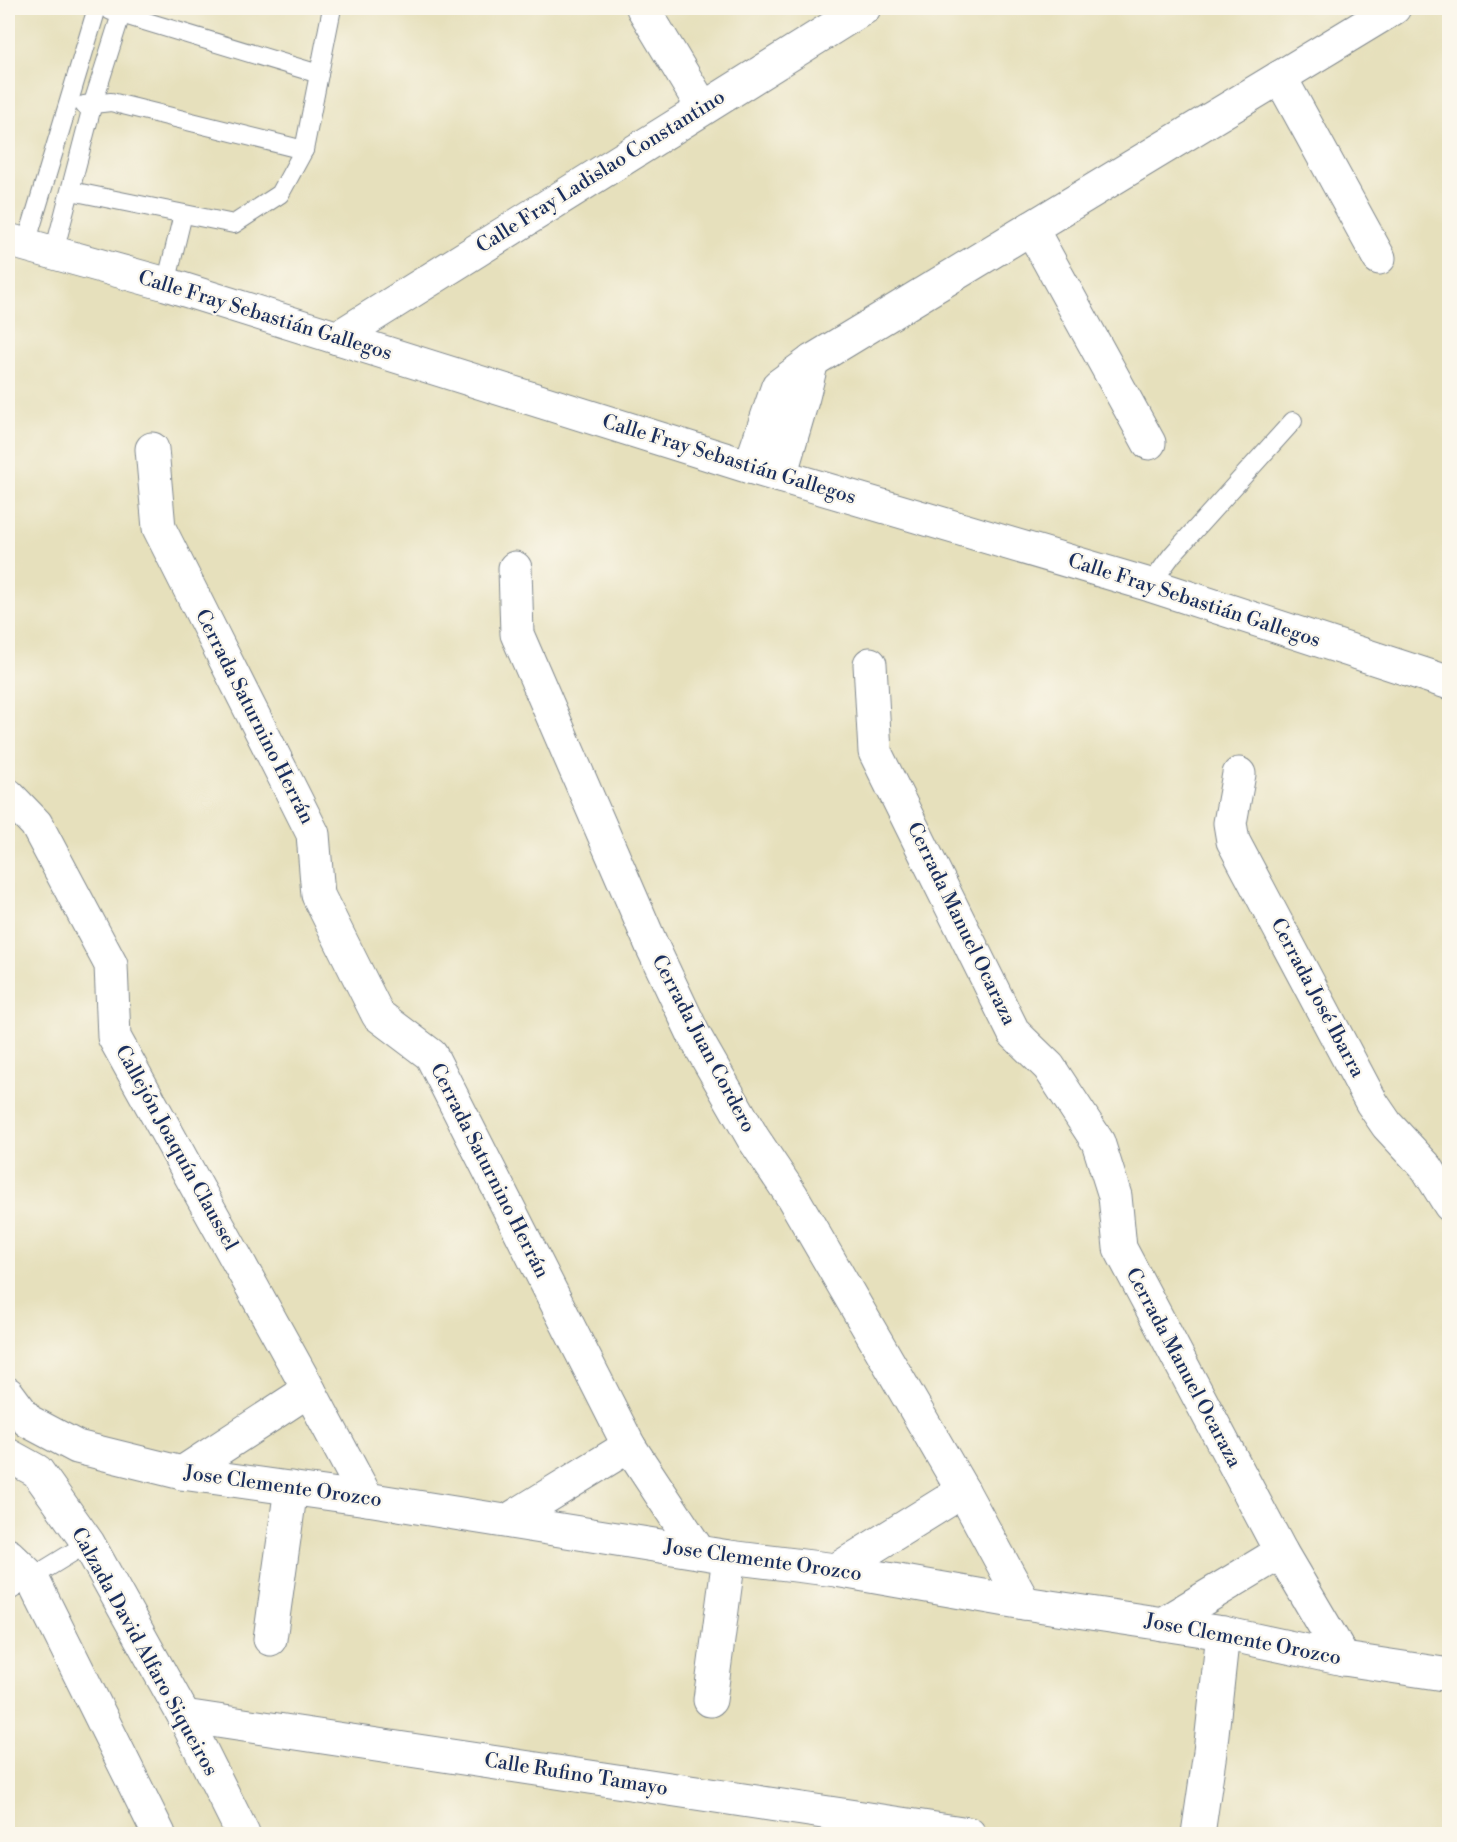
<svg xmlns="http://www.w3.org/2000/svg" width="1457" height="1842" font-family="'Libre Bodoni',serif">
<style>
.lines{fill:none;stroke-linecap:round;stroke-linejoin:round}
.lane-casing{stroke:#80888d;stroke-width:20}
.street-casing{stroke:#80888d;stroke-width:35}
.secondary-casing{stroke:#80888d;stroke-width:35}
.lane{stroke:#fff;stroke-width:18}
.street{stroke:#fff;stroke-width:33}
.secondary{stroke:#fff;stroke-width:33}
.labels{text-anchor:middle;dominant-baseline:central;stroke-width:4.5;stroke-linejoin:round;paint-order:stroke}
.street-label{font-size:20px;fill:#1b2f5e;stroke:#fbf7ec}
</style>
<rect width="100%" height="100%" fill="#fbf7ec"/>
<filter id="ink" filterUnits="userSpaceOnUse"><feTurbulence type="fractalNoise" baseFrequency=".0167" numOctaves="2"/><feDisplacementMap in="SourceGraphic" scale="12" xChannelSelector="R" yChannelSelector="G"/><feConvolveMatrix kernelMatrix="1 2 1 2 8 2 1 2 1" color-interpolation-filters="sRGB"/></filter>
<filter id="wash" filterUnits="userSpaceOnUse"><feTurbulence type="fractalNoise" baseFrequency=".008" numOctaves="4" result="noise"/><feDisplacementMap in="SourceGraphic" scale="24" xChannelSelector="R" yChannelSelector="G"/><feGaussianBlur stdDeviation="1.35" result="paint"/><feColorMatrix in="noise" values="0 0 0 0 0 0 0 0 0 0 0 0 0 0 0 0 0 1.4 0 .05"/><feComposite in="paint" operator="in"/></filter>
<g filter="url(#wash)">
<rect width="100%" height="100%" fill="#e6e0bc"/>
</g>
<g filter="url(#ink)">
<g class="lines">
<g class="lane-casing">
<g id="lane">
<polyline points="111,11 319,74"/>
<polyline points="84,105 111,102 304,150"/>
<polyline points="71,191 234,224 280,194 304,150 332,8"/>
<polyline points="26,244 97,8"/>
<polyline points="54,252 93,103 123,8"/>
<polyline points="166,284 183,214"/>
<polyline points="1150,585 1172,555 1293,421"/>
<polyline points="8,1592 88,1543"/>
</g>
</g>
<g class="street-casing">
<g id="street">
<polyline points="643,8 703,108"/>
<polyline points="1280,77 1379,258"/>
<polyline points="1031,228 1149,443"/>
<polyline points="337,338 864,8"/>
<polyline points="152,449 159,528 313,834 318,895 378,1015 431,1055 629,1446 699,1552"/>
<polyline points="750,467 778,386 812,361 1394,8"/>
<polyline points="780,476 803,397 812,361"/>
<polyline points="515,568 517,634 652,946 694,1035 753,1138 792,1196 963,1491 1024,1603"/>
<polyline points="870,664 875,752 1014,1033 1049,1067 1098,1142 1115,1196 1120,1248 1281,1552 1344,1659"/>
<polyline points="1239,774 1230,823 1233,841 1372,1103 1387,1125 1427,1168 1450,1205"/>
<polyline points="8,795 36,824 111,965 114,1037 309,1390 367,1499"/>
<polyline points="8,1394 28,1421 77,1447 182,1473 367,1499 729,1557 836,1570 1024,1603 1223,1633 1344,1659 1450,1675"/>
<polyline points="8,1455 37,1471 88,1543 184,1716 243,1834"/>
<polyline points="182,1473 309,1390"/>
<polyline points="507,1521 629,1446"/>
<polyline points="8,1555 32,1578 159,1834"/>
<polyline points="836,1570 963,1491"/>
<polyline points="1162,1624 1281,1552"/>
<polyline points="270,1639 291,1488"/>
<polyline points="710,1700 729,1557"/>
<polyline points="184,1716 969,1834"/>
<polyline points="1198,1834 1210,1752 1223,1633"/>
</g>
</g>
<g class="secondary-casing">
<polyline id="secondary" points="8,240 166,284 750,467 1150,585 1450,683"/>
</g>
<use href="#lane" class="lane"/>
<use href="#street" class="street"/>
<use href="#secondary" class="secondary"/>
</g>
</g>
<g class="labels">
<g class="street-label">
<text transform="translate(601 172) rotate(-32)">Calle Fray Ladislao Constantino</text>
<text transform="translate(265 316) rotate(17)">Calle Fray Sebastián Gallegos</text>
<text transform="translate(729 460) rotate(17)">Calle Fray Sebastián Gallegos</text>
<text transform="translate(1194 601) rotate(18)">Calle Fray Sebastián Gallegos</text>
<text transform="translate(254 717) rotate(63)">Cerrada Saturnino Herrán</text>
<text transform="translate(961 924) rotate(64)">Cerrada Manuel Ocaraza</text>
<text transform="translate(1317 998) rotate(62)">Cerrada José Ibarra</text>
<text transform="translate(703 1044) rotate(62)">Cerrada Juan Cordero</text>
<text transform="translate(176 1148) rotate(61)">Callejón Joaquín Claussel</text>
<text transform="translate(489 1171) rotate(63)">Cerrada Saturnino Herrán</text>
<text transform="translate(1183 1368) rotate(62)">Cerrada Manuel Ocaraza</text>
<text transform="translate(283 1487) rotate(8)">Jose Clemente Orozco</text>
<text transform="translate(763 1561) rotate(8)">Jose Clemente Orozco</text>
<text transform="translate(1243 1640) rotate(11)">Jose Clemente Orozco</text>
<text transform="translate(144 1652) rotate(61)">Calzada David Alfaro Siqueiros</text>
<text transform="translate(576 1775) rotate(9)">Calle Rufino Tamayo</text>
</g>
</g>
<rect width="1457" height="1842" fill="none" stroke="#fbf7ec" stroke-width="30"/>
</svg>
